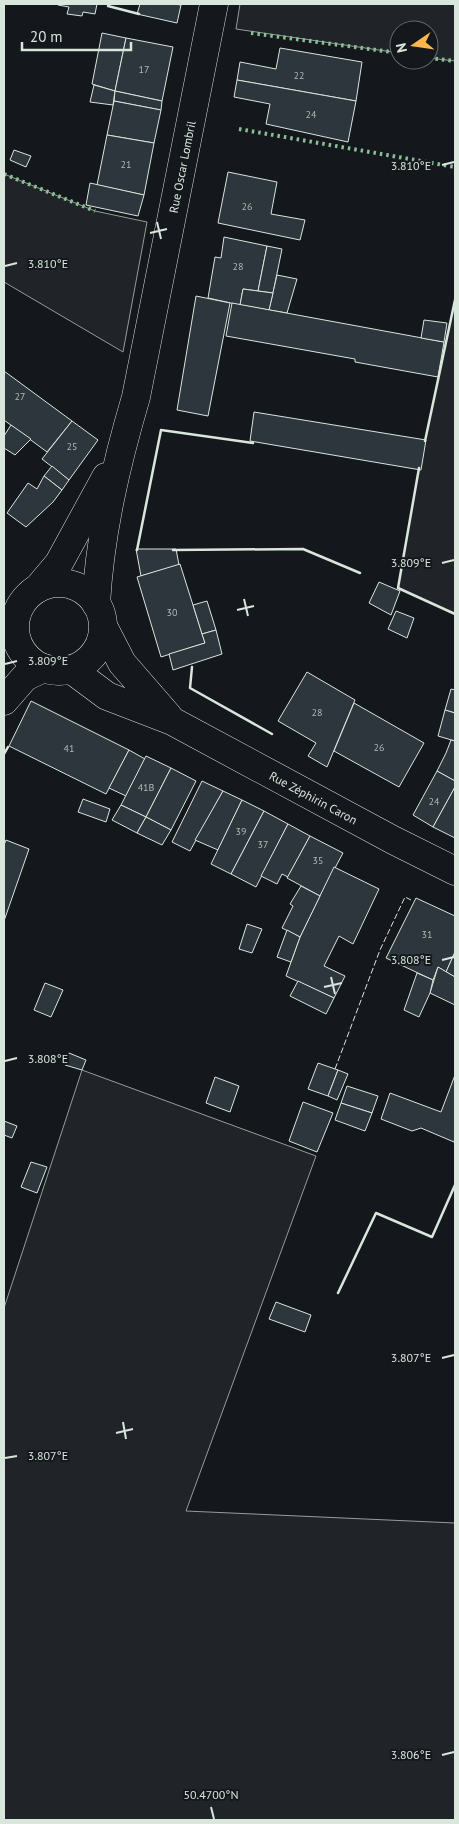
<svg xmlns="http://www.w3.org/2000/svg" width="459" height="1824" font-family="'PT Sans',sans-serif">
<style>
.green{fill:#202428;stroke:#939e99}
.building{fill:#2c363c;stroke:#d8e6dc}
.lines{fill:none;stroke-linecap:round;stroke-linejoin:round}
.street-casing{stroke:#d8e6dc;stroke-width:29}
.street{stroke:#14181c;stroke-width:28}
.hedge{stroke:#8ac095;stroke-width:4;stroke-dasharray:2.5 4;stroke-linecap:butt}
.fence{stroke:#d8e6dc;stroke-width:1;stroke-dasharray:6 2.5;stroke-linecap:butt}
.wall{stroke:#d8e6dc;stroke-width:2.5}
.ticks{fill:none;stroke:#d8e6dc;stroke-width:2}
.labels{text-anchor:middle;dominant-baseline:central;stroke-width:4;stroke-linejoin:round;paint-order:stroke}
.number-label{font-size:10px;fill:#adbab4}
.street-label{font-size:12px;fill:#d8e6dc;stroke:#14181c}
.ticks-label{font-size:12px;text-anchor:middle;fill:#d8e6dc;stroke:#14181c;stroke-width:4;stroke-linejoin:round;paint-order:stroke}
</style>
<rect width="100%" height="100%" fill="#14181c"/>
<g class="green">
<polygon points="240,4 455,4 455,61 429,58 429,30 399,30 399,53 236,29"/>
<polygon points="4,174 95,211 147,222 123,352 4,282"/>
<polygon points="455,300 455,614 398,588 419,469"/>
<polygon points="82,1070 316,1156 186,1511 455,1523 455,1820 4,1820 4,1308"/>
</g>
<g class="building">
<polygon points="58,4 97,4 95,14 83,12 82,16 67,14 69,7 58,5"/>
<polygon points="140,4 173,4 181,5 177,23 137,14"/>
<polygon points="102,33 126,38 115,91 92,84"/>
<polygon points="126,38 173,47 162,101 115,91"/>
<polygon points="280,48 362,62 356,101 237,80 240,62 276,69"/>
<polygon points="237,80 356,101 348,142 266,124 270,104 234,97"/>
<polygon points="94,85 115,91 113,105 90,102"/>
<polygon points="115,91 162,101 161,110 114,101 114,102"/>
<polygon points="114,101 161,110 154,143 107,135"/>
<polygon points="107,135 154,143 144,195 97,185"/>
<polygon points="14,150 31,156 26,167 10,160"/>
<polygon points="228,172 277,182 271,214 305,220 300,240 218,223"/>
<polygon points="90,183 144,195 138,216 86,205"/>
<polygon points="224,237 267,246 258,291 243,289 240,305 208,298 215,257 221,258"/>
<polygon points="267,246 282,249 273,293 258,291"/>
<polygon points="277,275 297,279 287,313 269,310"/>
<polygon points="243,289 273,293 269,310 240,305"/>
<polygon points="196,296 230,303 208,416 177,410"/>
<polygon points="232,303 444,342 438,377 355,362 355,359 226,336"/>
<polygon points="424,320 447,323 444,342 421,338"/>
<polygon points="4,371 72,421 47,452 4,420"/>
<polygon points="254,412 426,440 421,470 250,441"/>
<polygon points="72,421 98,440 69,480 42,459"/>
<polygon points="11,425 31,439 15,455 4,448 4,436"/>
<polygon points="52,466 69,480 62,490 44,476"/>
<polygon points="44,476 62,490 53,502 26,527 7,513 28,483 37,489"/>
<polygon points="136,549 176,549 179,565 141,576"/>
<polygon points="180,564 205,643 161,657 137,577"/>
<polygon points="379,582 400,591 391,615 369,603"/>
<polygon points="207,601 216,630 202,634 193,605"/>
<polygon points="396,611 414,618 407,638 388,629"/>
<polygon points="216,630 222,654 173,670 169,654 205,643 202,634"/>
<polygon points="307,672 355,700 327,767 308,756 316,743 278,721"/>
<polygon points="451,689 455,690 455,713 445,710"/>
<polygon points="31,701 129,750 106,794 9,746"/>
<polygon points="354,703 424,743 399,787 334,751"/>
<polygon points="445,710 455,713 455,741 438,736"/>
<polygon points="451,740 455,741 455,781 437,771 446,753"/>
<polygon points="129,750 145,759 126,796 109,788"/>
<polygon points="146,756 171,768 146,817 121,805"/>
<polygon points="171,768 196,781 171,830 146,817"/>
<polygon points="437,771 455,781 455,787 433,827 413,815"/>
<polygon points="202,781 223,791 190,851 172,842"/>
<polygon points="455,787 455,838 433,827"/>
<polygon points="223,791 242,800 218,850 195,840"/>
<polygon points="83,799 110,809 106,822 78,812"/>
<polygon points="242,800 264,811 231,874 211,864"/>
<polygon points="121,805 146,817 137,833 112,820"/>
<polygon points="264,811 288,824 256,887 231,874"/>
<polygon points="146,817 171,830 162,845 137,833"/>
<polygon points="288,824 310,836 288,877 282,874 277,884 261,876"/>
<polygon points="310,836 343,853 320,896 287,878"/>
<polygon points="6,840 29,849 4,921 4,845"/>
<polygon points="334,867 379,889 353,944 339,936 324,966 345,976 334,998 286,976 300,937"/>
<polygon points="301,886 320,896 300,937 282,928 293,906 290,904"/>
<polygon points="416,898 455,916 455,952 446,972 438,967 433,980 386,958"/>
<polygon points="247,924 262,929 252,953 239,949"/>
<polygon points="287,930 300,937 291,962 277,957"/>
<polygon points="455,952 455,977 446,972"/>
<polygon points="438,967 455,977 455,1005 430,993"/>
<polygon points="417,973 433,980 430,993 419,1017 404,1010"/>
<polygon points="298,981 334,998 326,1014 290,996"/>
<polygon points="45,983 63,990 51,1017 34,1010"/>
<polygon points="69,1053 86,1060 82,1070 65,1065"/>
<polygon points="318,1063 338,1070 328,1096 308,1089"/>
<polygon points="338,1070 348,1074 337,1100 328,1096"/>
<polygon points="455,1075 455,1138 454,1142 421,1128 412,1131 381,1119 390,1093 441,1112"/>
<polygon points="215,1077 239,1086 230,1112 206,1103"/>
<polygon points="347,1086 378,1096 372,1113 341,1103"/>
<polygon points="303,1102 333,1113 317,1152 289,1141"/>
<polygon points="341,1103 372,1113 365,1131 335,1120"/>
<polygon points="4,1121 17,1126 12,1138 4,1135"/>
<polygon points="31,1162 47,1167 37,1193 21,1187"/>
<polygon points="276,1302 311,1315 305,1332 269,1319"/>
</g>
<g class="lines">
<g class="street-casing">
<g id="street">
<circle cx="59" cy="627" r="44"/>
<polyline points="38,588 59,563 106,477"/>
<path id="s1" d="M96,604C100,533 116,465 136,397L214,4"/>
<polyline points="104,628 122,663 168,716"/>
<path id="s2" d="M72,670L107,696L172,721L393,840L455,871"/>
<polyline points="4,701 25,677 44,668"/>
</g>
</g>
<use href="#street" class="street"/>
<g class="hedge">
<polyline points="251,33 399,53"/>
<polyline points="429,58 455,61"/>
<polyline points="239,129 455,167"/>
<polyline points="4,174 95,211"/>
</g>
<polyline class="fence" points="335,1069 380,950 405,897 411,900"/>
<g class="wall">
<polyline points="108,6 139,14"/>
<polyline points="425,441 455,300"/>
<polyline points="419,468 398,588 455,614"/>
<polyline points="137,550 161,430 253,443"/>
<polyline points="173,550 303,549 360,573"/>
<polyline points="192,667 190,688 272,734"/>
<polyline points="4,754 8,747"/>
<polyline points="338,1293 376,1213 432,1237 455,1185"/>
</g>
</g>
<path class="ticks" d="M442,165L454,162M157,222L161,239M150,233L167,229M5,266L17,263M442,563L454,560M244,599L248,616M237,610L254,606M5,664L17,661M442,960L454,957M331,977L335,994M324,987L342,983M5,1061L17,1058M442,1358L454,1355M123,1422L126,1439M116,1433L133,1429M5,1458L17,1456M442,1755L454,1752M211,1807L214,1819"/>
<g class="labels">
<g class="number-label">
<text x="144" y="69">17</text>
<text x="299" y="75">22</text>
<text x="311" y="114">24</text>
<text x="126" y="164">21</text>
<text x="247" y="206">26</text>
<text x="238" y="266">28</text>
<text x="20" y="396">27</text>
<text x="72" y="446">25</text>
<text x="172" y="612">30</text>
<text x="317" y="712">28</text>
<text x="379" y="747">26</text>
<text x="69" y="748">41</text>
<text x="146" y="787">41B</text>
<text x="434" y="801">24</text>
<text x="241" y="831">39</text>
<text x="263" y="844">37</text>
<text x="318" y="860">35</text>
<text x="427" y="934">31</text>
</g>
<g class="street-label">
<text stroke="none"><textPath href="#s1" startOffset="446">Rue Oscar Lombril</textPath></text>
<text stroke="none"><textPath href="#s2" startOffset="274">Rue Zéphirin Caron</textPath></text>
</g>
</g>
<g class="ticks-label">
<text x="411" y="170">3.810°E</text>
<text x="48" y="268">3.810°E</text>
<text x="411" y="567">3.809°E</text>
<text x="48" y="665">3.809°E</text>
<text x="411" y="964">3.808°E</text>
<text x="48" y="1063">3.808°E</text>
<text x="411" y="1362">3.807°E</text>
<text x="48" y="1460">3.807°E</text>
<text x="411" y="1759">3.806°E</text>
<text x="211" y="1799">50.4700°N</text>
</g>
<rect width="459" height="1824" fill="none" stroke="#d8e6dc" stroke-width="10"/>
<g transform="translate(414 45) rotate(257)"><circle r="24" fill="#14181c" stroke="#626a69"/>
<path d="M0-4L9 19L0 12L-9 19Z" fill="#ffb74d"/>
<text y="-8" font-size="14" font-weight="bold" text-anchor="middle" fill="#d8e6dc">N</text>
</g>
<path d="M22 42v8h109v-8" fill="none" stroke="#d8e6dc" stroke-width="2.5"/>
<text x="30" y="42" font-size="15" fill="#d8e6dc" stroke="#14181c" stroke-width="4" paint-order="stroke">20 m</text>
</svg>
